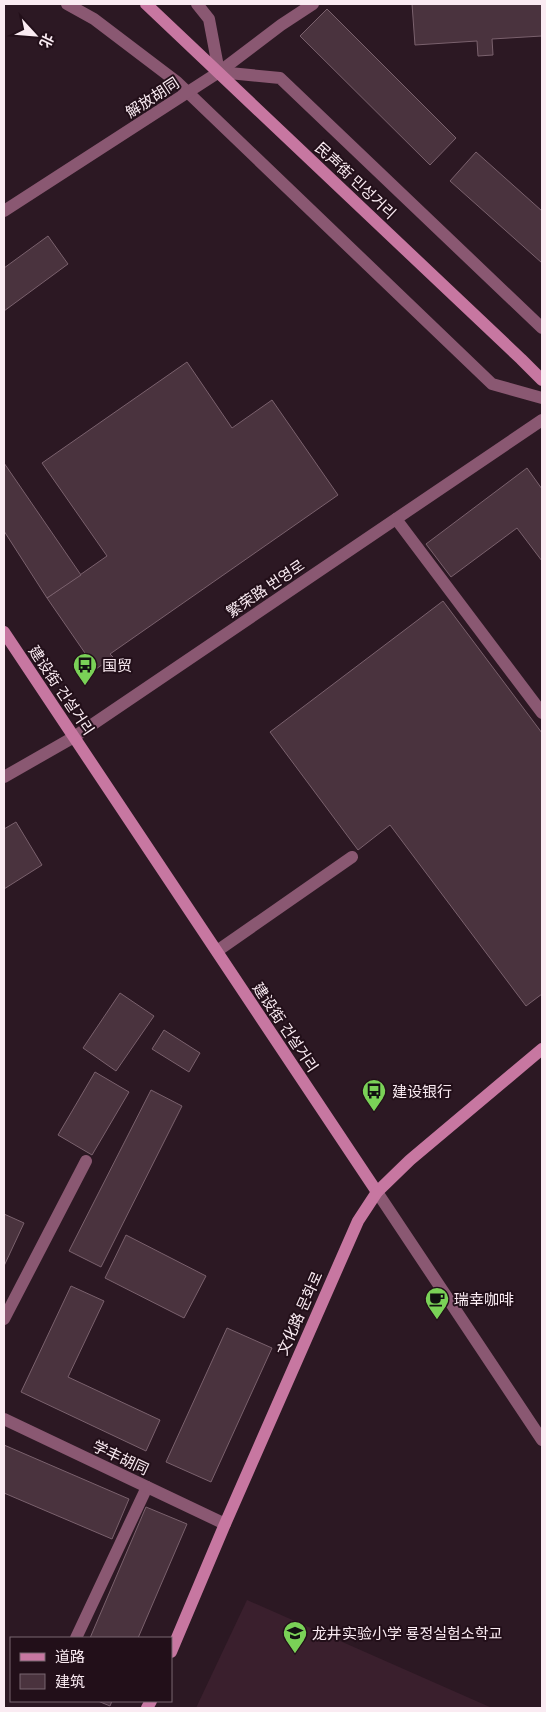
<svg xmlns="http://www.w3.org/2000/svg" width="546" height="1712" font-family="'PT Serif','Noto Sans SC','Noto Sans KR',serif">
<style>
.built{fill:#3a1f2d}
.building{fill:#4a333e;stroke:#7a616d}
.lines{fill:none;stroke-linecap:round;stroke-linejoin:round}
.lane{stroke:#8a5872;stroke-width:12}
.street{stroke:#8a5872;stroke-width:12}
.secondary{stroke:#c777a1;stroke-width:12}
.labels{text-anchor:middle;dominant-baseline:central;stroke-width:4;stroke-linejoin:round;paint-order:stroke}
.street-label{font-size:15px;fill:#faebf2;stroke:#220f19}
.poi-label{font-size:15px;fill:#faebf2;stroke:#220f19;text-anchor:start}
</style>
<rect width="100%" height="100%" fill="#2c1823"/>
<polygon class="built" points="247,1600 492,1708 196,1708"/>
<g class="building">
<polygon points="412,4 542,4 542,36 492,39 493,55 478,56 477,41 415,45"/>
<polygon points="327,9 456,138 430,165 300,36"/>
<polygon points="476,152 542,211 542,263 450,181"/>
<polygon points="48,236 68,264 4,311 4,268"/>
<polygon points="187,362 232,428 272,400 338,495 110,654 113,657 96,669 47,598 107,556 42,463"/>
<polygon points="4,463 81,575 47,598 4,531"/>
<polygon points="527,468 542,489 542,561 517,528 451,577 426,544"/>
<polygon points="443,601 542,733 542,994 526,1006 390,825 358,850 270,732"/>
<polygon points="16,822 42,865 4,889 4,829"/>
<polygon points="120,993 154,1016 116,1071 83,1048"/>
<polygon points="164,1030 200,1053 189,1072 152,1049"/>
<polygon points="95,1072 129,1092 92,1155 58,1135"/>
<polygon points="151,1090 182,1106 101,1267 69,1251"/>
<polygon points="4,1214 24,1223 4,1266"/>
<polygon points="126,1235 206,1276 184,1318 105,1278"/>
<polygon points="71,1286 104,1301 68,1377 160,1420 146,1451 21,1392"/>
<polygon points="227,1328 272,1348 211,1482 166,1462"/>
<polygon points="4,1445 129,1499 112,1539 4,1493"/>
<polygon points="146,1507 187,1524 138,1638 90,1638"/>
<polygon points="98,1701 112,1701 110,1706"/>
</g>
<g class="lines">
<g class="lane">
<polyline points="396,519 542,713"/>
<polyline points="217,951 352,857"/>
<polyline points="4,1319 86,1161"/>
<polyline points="76,1638 147,1487"/>
</g>
<g class="street">
<polyline points="67,4 94,19 177,82 492,384 542,398"/>
<polyline points="197,4 209,19 219,72"/>
<polyline points="219,72 280,78 542,328"/>
<polyline points="4,211 219,72 281,25 313,4"/>
<polyline points="4,777 74,737 542,420"/>
<polyline points="377,1192 542,1440"/>
<polyline points="4,1419 225,1524"/>
</g>
<g class="secondary">
<polyline points="146,4 521,359 542,380"/>
<polyline points="4,632 377,1192"/>
<polyline points="171,1652 225,1524 358,1221 377,1192 410,1160 542,1049"/>
<polyline points="147,1708 151,1701"/>
</g>
</g>
<defs>
<g id="bus-pin" transform="scale(1.25)"><path d="M0 17L-7.5 6A9.5 9.5 0 1 1 7.5 6Z" fill="#7ad157" stroke="#220f19"/><path d="M-5-6H5V4H4V6H2V4H-2V6H-4V4H-5ZM-3.5-4V0h7V-4ZM-3.5 1.2v1.5H-2V1.2ZM2 1.2v1.5H3.5V1.2Z" fill="#111"/></g>
<g id="cafe-pin" transform="scale(1.25)"><path d="M0 17L-7.5 6A9.5 9.5 0 1 1 7.5 6Z" fill="#7ad157" stroke="#220f19"/><path d="M-5.5-4.5H6V0H3Q3 3.5 0 3.5H-2.5Q-5.5 3.5-5.5 0ZM3-3.2v2h1.7v-2ZM-6 4.5H4V6H-6Z" fill="#111"/></g>
<g id="school-pin" transform="scale(1.25)"><path d="M0 17L-7.5 6A9.5 9.5 0 1 1 7.5 6Z" fill="#7ad157" stroke="#220f19"/><path d="M0-5L7-2L0 1L-7-2ZM-4 1L0 2.5L4 1V4Q0 6-4 4Z" fill="#111"/></g>
</defs>
<g fill-rule="evenodd">
<use href="#bus-pin" x="85" y="665"/>
<use href="#bus-pin" x="374" y="1091"/>
<use href="#cafe-pin" x="437" y="1299"/>
<use href="#school-pin" x="295" y="1633"/>
</g>
<g class="labels">
<g class="street-label">
<text transform="translate(152 97) rotate(-33)">解放胡同</text>
<text transform="translate(356 180) rotate(43)">民声街 민성거리</text>
<text transform="translate(265 588) rotate(-34)">繁荣路 번영로</text>
<text transform="translate(62 690) rotate(56)">建设街 건설거리</text>
<text transform="translate(286 1027) rotate(56)">建设街 건설거리</text>
<text transform="translate(299 1313) rotate(-66)">文化路 문화로</text>
<text transform="translate(121 1457) rotate(25)">学丰胡同</text>
</g>
<g class="poi-label">
<text x="102" y="665">国贸</text>
<text x="392" y="1091">建设银行</text>
<text x="454" y="1299">瑞幸咖啡</text>
<text x="312" y="1633">龙井实验小学 룡정실험소학교</text>
</g>
</g>
<rect width="546" height="1712" fill="none" stroke="#faebf2" stroke-width="10"/>
<rect x="10" y="1637" width="162" height="65" fill="#220f19" stroke="#786770"/>
<rect x="20" y="1653" width="25" height="8" fill="#c777a1" stroke="#786770"/>
<text x="55" y="1662" font-size="15" fill="#faebf2">道路</text>
<rect x="20" y="1674" width="25" height="15" fill="#4a333e" stroke="#786770"/>
<text x="55" y="1687" font-size="15" fill="#faebf2">建筑</text>
<g transform="translate(35 35) rotate(116)" stroke="#220f19" stroke-width="4" paint-order="stroke">
<path d="M0-4L9 19L0 12L-9 19Z" fill="#faebf2"/>
<text y="-8" font-size="14" font-weight="bold" text-anchor="middle" fill="#faebf2">北</text>
</g>
</svg>
